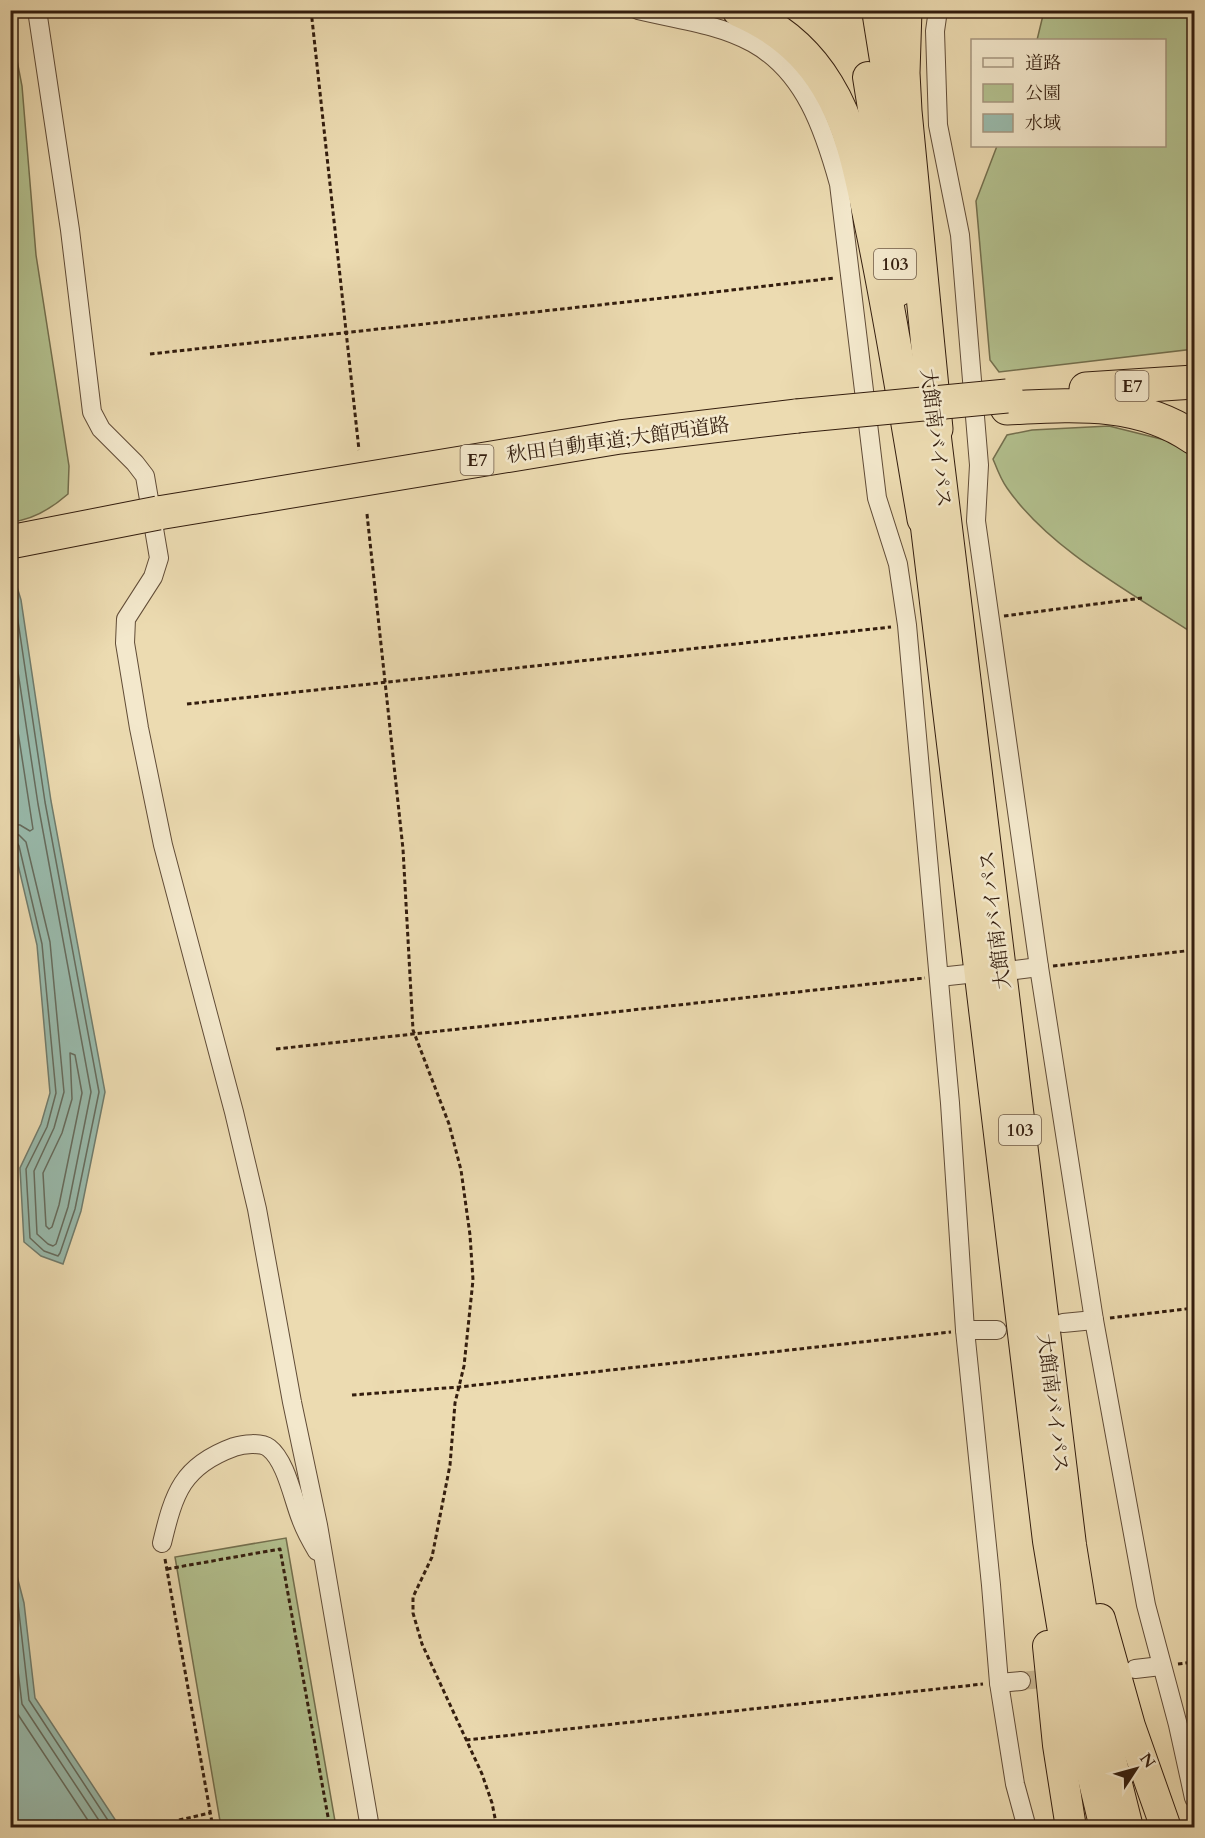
<svg xmlns="http://www.w3.org/2000/svg" width="1205" height="1838" font-family="Cardo,'Noto Serif JP',serif">
<style>
.green{fill:#b3c18f;stroke:#736f4e;stroke-width:1.5}
.water{fill:#99bbad;stroke:#707c6d;stroke-width:1.5}
.lines{fill:none;stroke-linecap:round;stroke-linejoin:round}
.shore{stroke:#666c5e;stroke-width:1.5}
.minor-tunnel{stroke:#c7b590;stroke-width:18;stroke-dasharray:18 9;stroke-linecap:butt}
.minor-casing{stroke:#614c37;stroke-width:20}
.trunk-casing{stroke:#331d0e;stroke-width:32}
.motorway-casing{stroke:#331d0e;stroke-width:35}
.path{stroke:#331d0e;stroke-width:3;stroke-dasharray:4.5 3;stroke-linecap:butt}
.minor{stroke:#f3e8cc;stroke-width:18}
.trunk{stroke:#ecdbb1;stroke-width:30}
.motorway{stroke:#ecdbb1;stroke-width:33}
.motorway-bridge-casing{stroke:#331d0e;stroke-width:35;stroke-linecap:butt}
.motorway-bridge{stroke:#ecdbb1;stroke-width:33}
.labels{text-anchor:middle;dominant-baseline:central;stroke-width:5;stroke-linejoin:round;paint-order:stroke}
.shield{fill:#f3e8cc;stroke:#6d5a47;stroke-width:1.5}
.shield-label{font-size:18px;font-weight:bold;fill:#331d0e}
.street-label{font-size:20px;fill:#331d0e;stroke:#f3e8cc}
</style>
<rect width="100%" height="100%" fill="#ecdbb1"/>
<filter id="stains"><feTurbulence type="fractalNoise" baseFrequency=".00333" numOctaves="4"/><feColorMatrix values="0 0 0 0 .2 0 0 0 0 .09 0 0 0 0 .02 0 0 0 .5 -.17"/></filter>
<radialGradient id="worn" r=".72"><stop offset=".6" stop-color="#630" stop-opacity="0"/><stop offset="1" stop-color="#630" stop-opacity=".3"/></radialGradient>
<g class="green">
<polygon points="1044,11 1194,11 1194,349 999,372 990,360 976,201 997,146 1164,146 1164,40 1037,40"/>
<path d="M10,24L22,86L36,255L69,466L68,494C52,508 32,520 11,522Z"/>
<path d="M1109,426L1173,442L1194,457V634C1132,593 1050,550 1007,488C1001,480 997,469 993,459L1007,435L1032,430Z"/>
<polygon points="286,1538 336,1827 221,1827 175,1557"/>
</g>
<g class="water">
<polygon points="10,564 21,600 51,801 105,1092 81,1211 63,1264 41,1256 24,1242 20,1168 41,1124 50,1093 37,945 11,835"/>
<polygon points="11,1553 24,1603 35,1698 120,1827 11,1827"/>
</g>
<g class="lines">
<g class="shore">
<polyline points="10,585 15,601 45,802 99,1092 75,1209 60,1253 58,1256 44,1251 30,1238 26,1169 47,1127 56,1093 42,944 19,846 16,841 10,840"/>
<polyline points="10,619 38,804 91,1092 68,1207 56,1244 53,1246 48,1244 37,1234 34,1171 54,1128 64,1092 50,942 26,842 19,835 10,833"/>
<polyline points="10,680 33,829 30,831 20,825 10,824"/>
<polygon points="70,1053 75,1055 82,1093 59,1205 52,1227 49,1229 46,1226 43,1173 62,1133 72,1099"/>
<polyline points="10,1576 18,1604 29,1700 113,1828"/>
<polyline points="10,1604 22,1704 104,1828"/>
<polyline points="10,1686 15,1710 93,1828"/>
</g>
<polyline class="minor-tunnel" points="1021,1681 1061,1677"/>
<g class="minor-casing">
<g id="minor">
<polyline points="37,10 70,230 92,412 101,429 135,463 145,476 159,558 153,577 126,619 125,643 139,728 163,845 234,1112 257,1209 292,1402 318,1525 370,1828"/>
<path d="M638,10C675,19 719,24 753,43C805,72 824,130 839,184L877,498L898,564L907,625L950,1103L965,1330L991,1585L999,1683L1015,1784L1027,1828"/>
<polyline points="938,10 935,31 938,125 960,235 979,465 976,521 1039,967 1094,1320 1146,1605 1178,1725 1194,1798"/>
<polyline points="1015,970 1039,967"/>
<polyline points="939,977 967,974"/>
<polyline points="1063,1323 1094,1320"/>
<polyline points="965,1330 997,1330"/>
<path d="M162,1543C174,1493 182,1466 234,1447C243,1444 261,1442 269,1448C286,1461 293,1499 301,1519C305,1530 311,1541 317,1551"/>
<polyline points="1135,1669 1161,1666"/>
<polyline points="999,1683 1021,1681"/>
</g>
</g>
<g class="trunk-casing">
<g id="trunk">
<polyline points="877,10 892,104"/>
<polyline points="868,77 889,209 898,291"/>
<polyline points="932,405 1071,1545 1096,1700 1128,1828"/>
<polyline points="922,494 1048,1541 1075,1703 1105,1828"/>
<polyline points="1100,1619 1130,1726 1166,1828"/>
<polyline points="1048,1646 1058,1745 1071,1828"/>
</g>
</g>
<g class="motorway-casing">
<g id="motorway">
<path d="M739,10C776,26 806,50 827,85C855,130 863,186 874,237C893,330 908,425 924,519"/>
<polyline points="905,10 903,73 905,111 936,429"/>
<polyline points="1086,389 1194,382"/>
<path d="M1007,408C1072,405 1138,399 1194,438"/>
<polyline points="158,513 620,437 797,416"/>
</g>
</g>
<g class="path">
<polyline points="311,10 359,450"/>
<polyline points="150,354 681,296 834,278"/>
<polyline points="367,514 403,849 413,1030 449,1124 461,1170 470,1235 473,1280 464,1366 455,1403 450,1465 432,1557 413,1597 413,1613 422,1644 482,1774 492,1803 497,1828"/>
<polyline points="1004,616 1142,598"/>
<polyline points="187,704 891,627"/>
<polyline points="1053,966 1194,950"/>
<polyline points="276,1049 925,978"/>
<polyline points="1110,1318 1194,1308"/>
<polyline points="352,1395 459,1387 951,1332"/>
<polyline points="165,1559 213,1828"/>
<polyline points="167,1569 280,1549 330,1828"/>
<polyline points="1178,1664 1194,1662"/>
<polyline points="466,1740 983,1684"/>
<polyline points="179,1820 210,1813"/>
</g>
<use href="#minor" class="minor"/>
<use href="#trunk" class="trunk"/>
<use href="#motorway" class="motorway"/>
<g class="motorway-bridge-casing">
<g id="motorway-bridge">
<polyline points="797,416 1007,396"/>
<polyline points="10,542 158,513"/>
</g>
</g>
<use href="#motorway-bridge" class="motorway-bridge"/>
</g>
<g class="labels">
<g class="shield">
<rect x="874" y="249" width="42" height="30" rx="4.5"/>
<rect x="1115.5" y="371" width="33" height="30" rx="4.5"/>
<rect x="460.5" y="445" width="33" height="30" rx="4.5"/>
<rect x="999" y="1115" width="42" height="30" rx="4.5"/>
</g>
<g class="shield-label">
<text x="895" y="264">103</text>
<text x="1132" y="386">E7</text>
<text x="477" y="460">E7</text>
<text x="1020" y="1130">103</text>
</g>
<g class="street-label">
<text transform="translate(936 438) rotate(83)">大館南バイパス</text>
<text transform="translate(618 440) rotate(-8)">秋田自動車道;大館西道路</text>
<text transform="translate(995 920) rotate(-97)">大館南バイパス</text>
<text transform="translate(1053 1403) rotate(83)">大館南バイパス</text>
</g>
</g>
<rect width="1205" height="1838" fill="none" stroke="#ecdbb1" stroke-width="36"/>
<rect x="12" y="12" width="1181" height="1814" fill="none" stroke="#331d0e" stroke-width="3"/>
<rect x="18" y="18" width="1169" height="1802" fill="none" stroke="#331d0e" stroke-width="1.5"/>
<rect x="971" y="39" width="195" height="108" fill="#f3e8cc" stroke="#a69780" stroke-width="1.5"/>
<rect x="983" y="58" width="30" height="9" fill="#f3e8cc" stroke="#a69780" stroke-width="1.5"/>
<text x="1025" y="69" font-size="18" fill="#331d0e">道路</text>
<rect x="983" y="84" width="30" height="18" fill="#b3c18f" stroke="#a69780" stroke-width="1.5"/>
<text x="1025" y="99" font-size="18" fill="#331d0e">公園</text>
<rect x="983" y="114" width="30" height="18" fill="#99bbad" stroke="#a69780" stroke-width="1.5"/>
<text x="1025" y="129" font-size="18" fill="#331d0e">水域</text>
<g transform="translate(1136 1769) rotate(54)" stroke="#f3e8cc" stroke-width="4.5" paint-order="stroke">
<path d="M0-4.5L10 22L0 15L-10 22Z" fill="#331d0e"/>
<text y="-9" font-size="16" font-weight="bold" text-anchor="middle" fill="#331d0e">N</text>
</g>
<rect width="100%" height="100%" filter="url(#stains)"/>
<rect width="100%" height="100%" fill="url(#worn)"/>
</svg>
